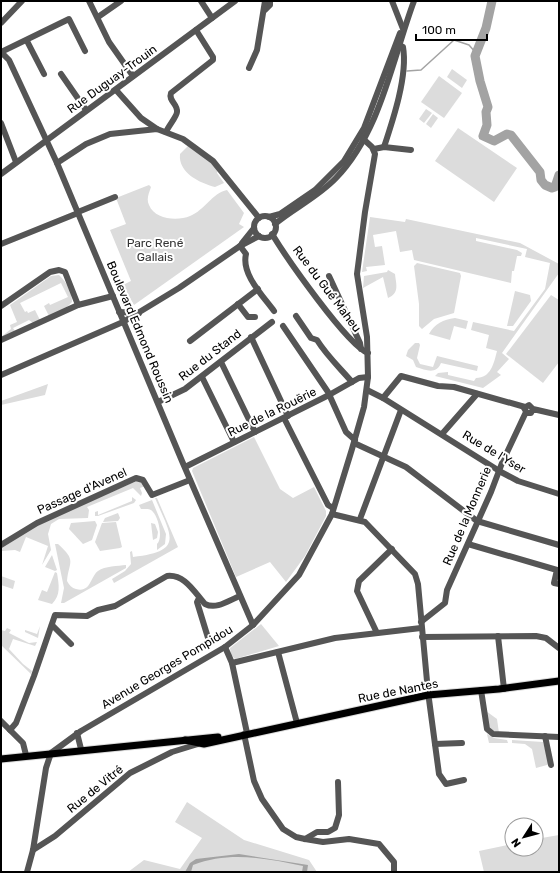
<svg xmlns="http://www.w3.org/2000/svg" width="560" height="873" font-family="Rubik,sans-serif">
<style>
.green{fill:#dcdcdc}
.water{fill:#a3a3a3}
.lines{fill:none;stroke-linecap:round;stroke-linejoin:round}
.stream{stroke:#a3a3a3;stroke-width:1.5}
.river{stroke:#a3a3a3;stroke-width:9}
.major-casing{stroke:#dbdbdb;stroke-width:9}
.minor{stroke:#555;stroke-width:6}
.major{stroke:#000;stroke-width:7}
.labels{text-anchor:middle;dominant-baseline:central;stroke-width:4;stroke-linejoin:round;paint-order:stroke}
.street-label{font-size:12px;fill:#000;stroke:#fff}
.park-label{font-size:12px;fill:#333;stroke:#fff}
</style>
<rect width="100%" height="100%" fill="#fff"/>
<g class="green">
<polygon points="452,69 467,80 462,88 447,77"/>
<polygon points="439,76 462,93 444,118 421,102"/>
<polygon points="426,109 432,113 424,123 419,119"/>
<polygon points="433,114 438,118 431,128 426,124"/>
<polygon points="458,128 517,168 494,202 435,161"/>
<path d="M188,146L205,157L218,170L217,173L224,183L215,187C200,183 178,173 180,154Z"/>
<path d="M149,185L151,187C149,193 146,199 149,205C155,220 178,221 190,216C205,210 212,193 227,190L244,213L239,224L244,227L134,305L123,285L131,281L110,230L126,224L116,198Z"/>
<path d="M370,217L405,222L406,219L520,243L559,264V273L502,353L509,359L497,372L501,375L483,388L435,376L438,373L448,372V375L474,381L476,378C491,378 494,363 497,351L486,348L489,335L471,330L473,322L514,331L545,289L550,263L525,257L527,249L476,238V241L517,250L522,253L521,256H517L514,271H512L511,283L414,260L412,250L400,252L396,231L373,235L375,247L382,246L385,265L366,267L367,271L362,272Z"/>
<polygon points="417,263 460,273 461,276 454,313 434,319 422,329 419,326 419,304 414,266"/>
<path d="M388,270L395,274C396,284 400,293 388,298L383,277L363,288L364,276L387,272Z"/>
<path d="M59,275C67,283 72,291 72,302L66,308L49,316L44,306L49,303L50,305L68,297L61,283L20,303L25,312L27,311L28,313L35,310L40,320L33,323L29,320L13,328L15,331L1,337L11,329L10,325L17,322L10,305L51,276Z"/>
<polygon points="515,291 530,295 531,301 513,326 507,326"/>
<polygon points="551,295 559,300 559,362 543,383 506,354"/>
<path d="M455,318L468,321L466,329L454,326L450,340L429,334C435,323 443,320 455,318Z"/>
<path d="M415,343H419L420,345L417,358L420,364L433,367L437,356L478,366L477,371L441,363C436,375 426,370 416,367L413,360L406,356L408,350Z"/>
<polygon points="48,384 45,395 1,405 1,401"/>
<polygon points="254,437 280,489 293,498 314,487 326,511 326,516 305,556 286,582 270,562 236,577 192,471 193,468"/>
<polygon points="139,480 145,486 140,488 142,493 141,496 133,488 87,507 89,510 88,518 59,519 51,524 48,534 51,550 42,565 48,546 26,537 20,552 15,550 1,551 1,547 30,528"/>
<polygon points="132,497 136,500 134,503 98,516 95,516 95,512 98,511 98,515 132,501"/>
<path d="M155,498H157L178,547L114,583L112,579L125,571L131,564L130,552L132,551L133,557C185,551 171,536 155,498Z"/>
<path d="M152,500L166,534L165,544L157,550V544C163,539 159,518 153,512C151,508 145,509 141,509L139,505Z"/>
<polygon points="118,513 120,518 118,521 103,522 105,518"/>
<polygon points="95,521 97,525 92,540 83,544 69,529 71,523"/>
<polygon points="116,522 122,547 120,548 100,551 95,542 102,523"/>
<polygon points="151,523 155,524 158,532 157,538 153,540"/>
<path d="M55,544H58C77,561 69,561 67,581C69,585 72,588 76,589C91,593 90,577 98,571C105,566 118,566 126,565V568L64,603H61L64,588Z"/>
<polygon points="52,555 57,570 55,571 45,567"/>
<path d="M55,572L57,573C59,585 61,595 52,604L38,600L42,590L47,592Z"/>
<polygon points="1,576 15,581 13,589 1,585"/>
<polygon points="261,624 279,646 235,659 231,655 230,648"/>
<polygon points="40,626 38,638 25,632 25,630 37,634"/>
<polygon points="7,628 11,630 9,633 29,643 37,642 35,646 13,639 9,649 23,664 32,671 31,674 1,645 1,630 5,631"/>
<path d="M486,711L497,719L499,733C487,731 488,720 486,711Z"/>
<polygon points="487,734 494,738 507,740 508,743 489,743"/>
<polygon points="512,740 543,742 549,763 547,765 536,768 532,749 525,744 512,743"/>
<polygon points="187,802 244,840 309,860 317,872 128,872 144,860 180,869 202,838 175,822"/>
<polygon points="559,835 559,872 484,872 479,851 512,844 512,849 536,849 536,839"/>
</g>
<path class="water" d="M239,854L308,865L307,872H302L303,866C265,858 229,851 193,865L191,872H185L190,863L196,859Z"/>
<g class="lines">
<polyline class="stream" points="407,71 421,70 454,40 469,45 476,53"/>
<polyline class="river" points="492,1 486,28 475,56 480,81 488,107 486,112 487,125 483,136 494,141 507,134 511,135 540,172 541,180 545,185 552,188 555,187 559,175"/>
<g class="major-casing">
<g id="major">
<polyline points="185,740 204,744 428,695 499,689 559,681"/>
<polyline points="1,759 218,737"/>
</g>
</g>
<g class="minor">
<polyline points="89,1 109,42 133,76"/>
<polyline points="201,1 212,18"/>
<polyline points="392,1 403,29"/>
<polyline points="265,10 270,5 270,1"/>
<polyline points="98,17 121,1"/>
<polyline points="1,23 22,1"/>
<polyline points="27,41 44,74"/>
<polyline points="1,52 9,60 57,163 182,461 253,625"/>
<polyline points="1,52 69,19 85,51"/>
<polyline points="249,68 257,50 265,1"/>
<polyline points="61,74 86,110"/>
<polyline points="116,90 141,118 157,129"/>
<polyline points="1,123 16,162"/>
<path d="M166,132C168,127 177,116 177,112C178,104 168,101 171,93L213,60V57L196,30"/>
<path d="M384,147C393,120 408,75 403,47L399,45"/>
<polyline points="374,149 384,147 411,150"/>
<polyline points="57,163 86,144 110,134 157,129 183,139 213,161 259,218"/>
<polyline points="1,174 235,1"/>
<polyline points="78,212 115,197"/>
<circle cx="265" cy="227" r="11"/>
<polyline points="269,217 280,214 315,190 344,161 364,128 400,33"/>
<path d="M275,224C294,208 318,197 336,178C381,131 392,60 414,1"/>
<path d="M272,234C286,257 347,345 368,353"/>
<polyline points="242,243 254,228"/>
<polyline points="1,244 78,213"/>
<path d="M240,246L246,254C241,274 263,296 274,311"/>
<polyline points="329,276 360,343 361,349"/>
<polyline points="238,304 248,317 255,317"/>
<polyline points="1,306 50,272 59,270 65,272 78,305"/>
<polyline points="119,312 139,313"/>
<path d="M296,316L311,338L317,340C327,356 340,368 352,382"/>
<polyline points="283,326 328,392 346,432 355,440"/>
<polyline points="251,337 288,416"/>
<polyline points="1,340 78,305 113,296"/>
<polyline points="190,341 258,289"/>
<polyline points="221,362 255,432"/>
<polyline points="1,375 123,322 179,288 240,246 259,236"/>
<polyline points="202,377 234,442"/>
<polyline points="367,390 383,398 501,472 518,481 559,494"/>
<polyline points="383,398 401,376 438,386 454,387 525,407"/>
<polyline points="158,402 185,389 272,322"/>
<polyline points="533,409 531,413 527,413 524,408 529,405 533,409 559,415"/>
<polyline points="284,418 328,505 333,508"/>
<polyline points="442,434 477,394"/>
<polyline points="354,443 406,467 477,521 559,545"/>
<polyline points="185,467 329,395 359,378 368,377"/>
<polyline points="332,514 365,522 415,574 418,584 428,692 439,774 446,784 464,780"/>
<polyline points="360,519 401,410"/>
<polyline points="468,544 557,570 554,583 559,584"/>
<polyline points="1,545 37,523 136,478 143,480 152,495 190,480"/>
<polyline points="199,598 197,602 209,641"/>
<polyline points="421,622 445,603 447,590 491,492 502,463 526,412"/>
<polyline points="52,625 71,644"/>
<polyline points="377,633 357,591 359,581 392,549"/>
<polyline points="498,636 504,689"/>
<polyline points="422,637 536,636 546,638 559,648"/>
<polyline points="225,647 232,663 247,733"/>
<polyline points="278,652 297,723"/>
<polyline points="232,663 335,638 421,628"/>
<polyline points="481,690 487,729 493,734 559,737"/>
<polyline points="1,721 23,743 26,755"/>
<path d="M10,730L16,723L34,676L55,615L87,616L98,610L115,606L167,576C185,574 194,592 205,604C217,610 229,600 240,596"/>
<polyline points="77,733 81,749"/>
<polyline points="244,734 254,781 262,799 283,829 296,837 305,839 323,842 349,839 379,844 394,862 394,872"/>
<polyline points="545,736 551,765"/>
<polyline points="435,744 462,743"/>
<polyline points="305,839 317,832 328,832 335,828 339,815 338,782"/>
<polyline points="33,850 55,836 130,773 172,752 198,744"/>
<polyline points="27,872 33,850 46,768 51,753 81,731 225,647 253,625 299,575 332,514 352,449 364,407 368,377 367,337 357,274 365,212 375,154 372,147 360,136"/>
</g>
<use href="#major" class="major"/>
</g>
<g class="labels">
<g class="street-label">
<text transform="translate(112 79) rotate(-36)">Rue Duguay-Trouin</text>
<text transform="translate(327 289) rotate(53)">Rue du Gué Maheu</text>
<text transform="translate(140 332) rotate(67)">Boulevard Edmond Roussin</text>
<text transform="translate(210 355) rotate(-38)">Rue du Stand</text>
<text transform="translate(272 412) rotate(-26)">Rue de la Rouërie</text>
<text transform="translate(494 452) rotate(31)">Rue de l'Yser</text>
<text transform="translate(82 491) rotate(-24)">Passage d'Avenel</text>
<text transform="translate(467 516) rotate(-67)">Rue de la Monnerie</text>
<text transform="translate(167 667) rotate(-31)">Avenue Georges Pompidou</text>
<text transform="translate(398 691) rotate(-11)">Rue de Nantes</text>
<text transform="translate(95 789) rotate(-39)">Rue de Vitré</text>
</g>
<g class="park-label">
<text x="155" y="243">Parc René<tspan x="155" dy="14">Gallais</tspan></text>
</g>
</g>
<rect width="560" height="873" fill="none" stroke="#000000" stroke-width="4"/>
<g transform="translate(524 837) rotate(234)"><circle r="19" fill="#ffffff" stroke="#999999"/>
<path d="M0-3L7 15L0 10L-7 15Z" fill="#000000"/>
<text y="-6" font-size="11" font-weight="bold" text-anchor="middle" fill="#000000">N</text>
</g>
<path d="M416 34v6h71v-6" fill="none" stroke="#000000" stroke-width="2"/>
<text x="422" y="34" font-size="12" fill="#000000" stroke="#ffffff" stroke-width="3" paint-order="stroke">100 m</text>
</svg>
